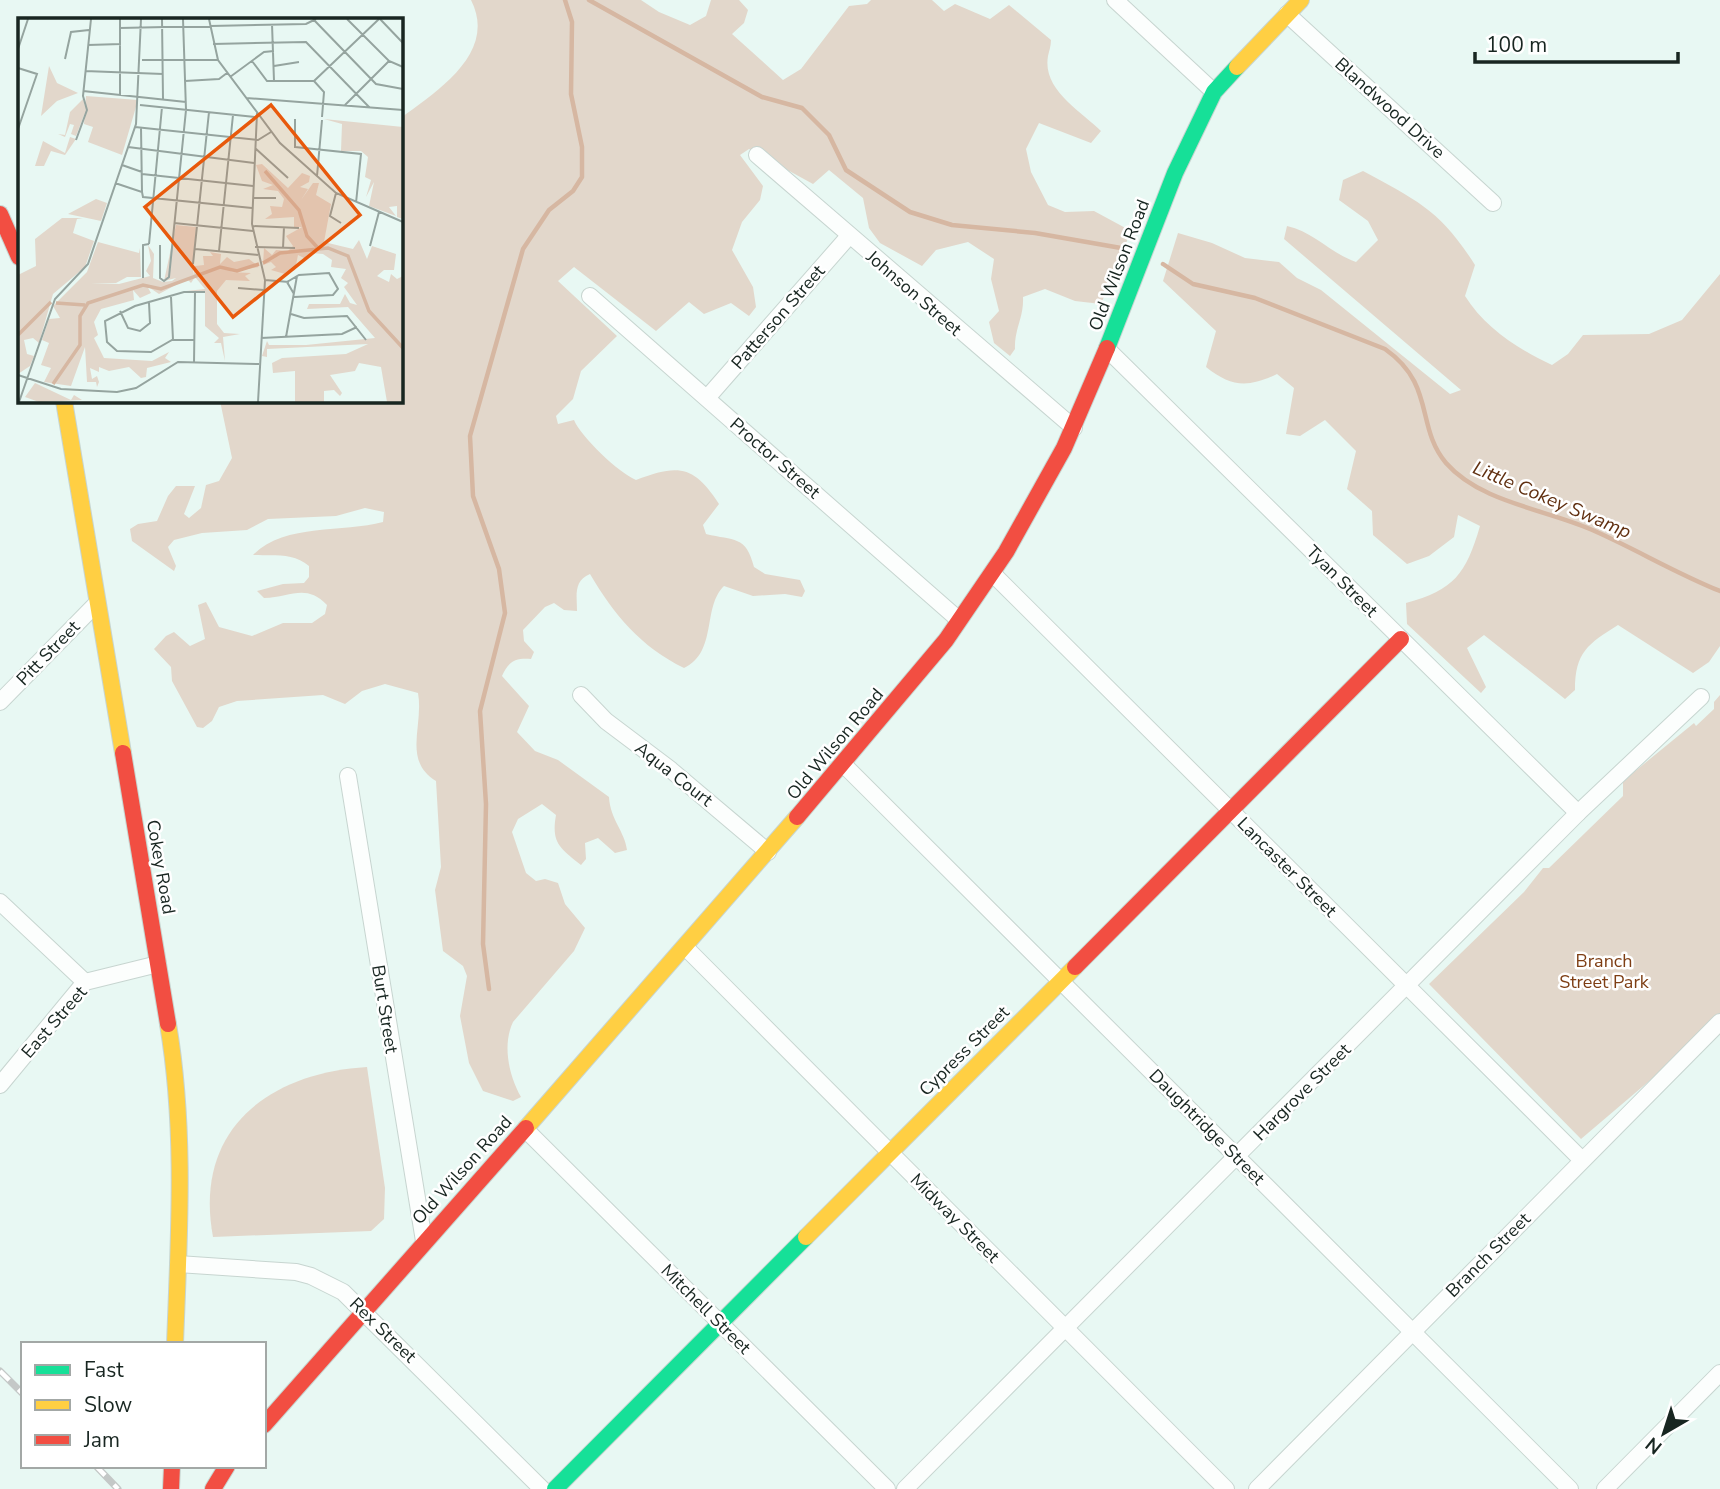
<svg xmlns="http://www.w3.org/2000/svg" width="1720" height="1489" font-family="'Nunito Sans',sans-serif">
<style>
.green{fill:#e2d7cb}
.lines{fill:none;stroke-linecap:round;stroke-linejoin:round}
.stream{stroke:#d6b7a2;stroke-width:4.5}
.street-casing{stroke:#c7d5d0;stroke-width:18}
.fast-casing{stroke:#c7d5d0;stroke-width:18}
.slow-casing{stroke:#c7d5d0;stroke-width:18}
.jam-casing{stroke:#c7d5d0;stroke-width:18}
.street{stroke:#fcfefd;stroke-width:16}
.fast{stroke:#16e098;stroke-width:16}
.slow{stroke:#ffcf43;stroke-width:16}
.jam{stroke:#f24e42;stroke-width:16}
.rail-casing{stroke:#c4c8c7;stroke-width:7}
.rail{stroke:#fff;stroke-width:4.5;stroke-dasharray:13;stroke-linecap:butt}
.labels{text-anchor:middle;dominant-baseline:central;stroke-width:5;stroke-linejoin:round;paint-order:stroke}
.street-label{font-size:18px;fill:#182621;stroke:#fff}
.park-label{font-size:18px;fill:#7e3e14;stroke:#fff}
.water-label{font-size:19px;font-style:italic;fill:#613011;stroke:#fff}
.inset-river{fill:none;stroke:#d6b7a2;stroke-width:3.5}
.inset-road{fill:none;stroke:#95a49f;stroke-width:2}
.view{fill:#e8590c;fill-opacity:0.15;stroke:#e8590c;stroke-width:3.5}
.inset-edge{fill:none;stroke:#182621;stroke-width:3.5}
</style>
<rect width="100%" height="100%" fill="#e8f8f3"/>
<g class="green">
<path d="M471,0H641L659,12L690,25L706,16L711,0H739L748,10L744,23L732,34L783,80L801,69L849,6L867,4L871,0H932L944,11L955,4L990,19L1009,5L1051,40C1051,46 1049,51 1048,56C1042,90 1081,111 1101,131L1091,143L1039,123L1026,149L1031,172L1048,205L1065,212L1094,211L1131,231L1101,304L1075,301L1045,289L1023,297C1024,318 1014,329 1015,349L1010,356L994,343L989,322L999,311L991,279L994,259L968,242L936,250L922,266L880,243L869,228L863,198L829,170L813,184L749,149L740,155L763,186L760,200L742,222L732,250L753,287L756,307L749,316L731,303L704,314L689,302L656,331L574,267L558,281L617,336L581,371L573,399L556,416L558,424L574,420C581,437 619,473 636,480C678,464 694,465 719,504L703,525L706,534C734,541 746,535 754,567L765,574L800,580L805,591L802,597L785,594L753,596L724,586C702,607 718,652 684,668C641,647 614,615 590,574C573,581 577,596 577,611L564,610L554,603L545,607L523,630L524,641L534,652L531,659C515,658 509,661 502,676L529,706L517,732L535,751L558,760L609,797C610,819 625,832 627,850L615,853L598,838L585,843L586,859L581,865C560,848 551,843 556,815L542,804L518,819L512,832L526,873L536,881L545,879L558,883L565,904L585,928L574,951L513,1022C502,1045 509,1076 521,1097L513,1101L483,1091L469,1063L460,1016L467,976L463,966L443,951L435,890L441,867L436,781C402,760 424,726 418,693L385,684L362,691L345,704L323,695L237,701L219,707L212,721L203,728L197,727L172,681L171,667L154,649L166,636L174,632L190,646L205,639L198,605L206,602L219,627L252,636L283,623H312L325,614L327,605C306,583 291,597 264,598L257,591L283,584L304,583L309,577V566C293,552 274,556 253,555C284,523 343,533 383,522L384,512L365,508L336,516L268,519L247,530L202,533L174,540L168,547L176,566L174,571L132,541L130,529L138,524L157,521L168,496L176,486H195L184,514L189,518L201,508L206,485L219,481L232,458L220,401H401V118C437,91 498,53 471,0Z"/>
<path d="M1363,171C1418,201 1440,210 1475,265L1465,296C1485,328 1518,349 1552,365L1568,354L1583,335L1649,334L1682,320L1720,274V646L1709,662L1693,673L1618,625C1588,644 1575,652 1575,690L1565,699L1484,635L1467,648L1486,687L1481,693L1407,624L1406,603C1454,590 1466,574 1480,526L1458,515L1454,537L1429,556L1407,564L1373,535L1372,511L1347,489L1356,451L1325,420L1300,436L1286,434L1294,388L1277,374C1248,388 1231,387 1206,367L1216,331L1163,281L1178,233L1212,243L1245,258L1279,262L1297,278L1321,290L1450,394L1461,390L1284,239L1287,226C1314,232 1330,253 1356,262L1378,240L1368,221L1339,200L1343,180Z"/>
<polygon points="1720,695 1720,1016 1708,1031 1581,1139 1429,984 1524,892 1543,868 1549,868 1623,796 1623,781 1694,723 1696,726 1714,709 1714,702"/>
<path d="M367,1067L385,1188L384,1219L371,1231L213,1237C193,1130 268,1073 367,1067Z"/>
</g>
<g class="lines">
<g class="stream">
<polyline points="589,0 762,97 802,108 829,135 846,170 910,212 952,225 1035,233 1121,248"/>
<path d="M1163,264L1193,284L1255,298L1385,349C1436,385 1415,426 1446,463C1480,502 1544,509 1590,529C1634,548 1675,573 1720,591"/>
<polyline points="489,989 483,944 486,804 480,711 505,613 499,569 473,496 470,436 523,249 549,210 573,191 582,177 582,147 571,94 572,22 565,0"/>
</g>
<g class="street-casing">
<g id="street">
<polyline points="1115,0 1214,92"/>
<polyline points="1287,14 1493,203"/>
<polyline points="757,155 1074,428"/>
<polyline points="590,296 959,620"/>
<polyline points="1107,349 1578,813"/>
<polyline points="707,398 849,236"/>
<polyline points="992,573 1582,1160"/>
<polyline points="581,695 606,721 671,770 768,852"/>
<polyline points="0,702 97,603"/>
<polyline points="844,765 1570,1489"/>
<polyline points="348,776 424,1241"/>
<polyline points="0,902 85,982"/>
<polyline points="685,947 1226,1489"/>
<polyline points="0,1085 85,982 158,964"/>
<polyline points="525,1129 887,1489"/>
<polyline points="178,1264 296,1272 311,1276 343,1292 542,1489"/>
<polyline points="905,1489 1578,813 1701,697"/>
<polyline points="1257,1489 1720,1022"/>
<polyline points="1605,1489 1720,1373"/>
</g>
</g>
<g class="fast-casing">
<g id="fast">
<polyline points="1107,348 1175,173 1214,92 1237,67"/>
<polyline points="555,1489 806,1237"/>
</g>
</g>
<g class="slow-casing">
<g id="slow">
<polyline points="1237,67 1301,0"/>
<polyline points="64,401 123,753"/>
<path d="M168,1024C186,1131 179,1236 175,1344"/>
<polyline points="526,1128 797,817"/>
<polyline points="806,1237 1075,967"/>
</g>
</g>
<g class="jam-casing">
<g id="jam">
<polyline points="0,214 19,257"/>
<polyline points="123,753 168,1024"/>
<polyline points="797,817 946,640 1006,552 1064,448 1107,348"/>
<polyline points="1075,967 1401,639"/>
<polyline points="264,1425 526,1128"/>
<polyline points="171,1489 172,1466"/>
<polyline points="213,1489 227,1466"/>
</g>
</g>
<use href="#street" class="street"/>
<use href="#fast" class="fast"/>
<use href="#slow" class="slow"/>
<use href="#jam" class="jam"/>
<g class="rail-casing">
<g id="rail">
<polyline points="0,1371 23,1394"/>
<polyline points="96,1466 118,1489"/>
</g>
</g>
<use href="#rail" class="rail"/>
</g>
<g class="labels">
<g class="street-label">
<text transform="translate(1390 108) rotate(42)">Blandwood Drive</text>
<text transform="translate(1119 265) rotate(-69)">Old Wilson Road</text>
<text transform="translate(914 293) rotate(41)">Johnson Street</text>
<text transform="translate(778 317) rotate(-49)">Patterson Street</text>
<text transform="translate(775 458) rotate(41)">Proctor Street</text>
<text transform="translate(1342 581) rotate(45)">Tyan Street</text>
<text transform="translate(48 653) rotate(-46)">Pitt Street</text>
<text transform="translate(835 744) rotate(-50)">Old Wilson Road</text>
<text transform="translate(674 774) rotate(38)">Aqua Court</text>
<text transform="translate(161 867) rotate(80)">Cokey Road</text>
<text transform="translate(1287 867) rotate(45)">Lancaster Street</text>
<text transform="translate(385 1009) rotate(81)">Burt Street</text>
<text transform="translate(54 1022) rotate(-49)">East Street</text>
<text transform="translate(964 1051) rotate(-45)">Cypress Street</text>
<text transform="translate(1302 1092) rotate(-45)">Hargrove Street</text>
<text transform="translate(1207 1127) rotate(45)">Daughtridge Street</text>
<text transform="translate(462 1170) rotate(-48)">Old Wilson Road</text>
<text transform="translate(955 1218) rotate(45)">Midway Street</text>
<text transform="translate(1488 1255) rotate(-45)">Branch Street</text>
<text transform="translate(706 1309) rotate(45)">Mitchell Street</text>
<text transform="translate(383 1330) rotate(44)">Rex Street</text>
</g>
<g class="park-label">
<text x="1604" y="961">Branch<tspan x="1604" dy="21">Street Park</tspan></text>
</g>
<g class="water-label">
<text transform="translate(1552 500) rotate(23)">Little Cokey Swamp</text>
</g>
</g>
<g transform="translate(18 18)">
<rect width="385" height="385" fill="#e8f8f3"/>
<path d="M31,48L39,65L60,75L39,83L23,98ZM68,78L120,82L104,137L70,124L75,109L66,106ZM65,81L68,92L58,118L53,116L56,107L52,106L47,119L40,116L47,117L52,94ZM306,101L385,109V201L379,199V188L371,189L378,198L351,188L356,164L348,179L353,162L347,159L350,139L343,133H323L324,106ZM52,119L58,121L47,137L33,133L26,148H17L25,123L47,135ZM244,146L270,170L284,155L292,158L291,164L282,169L290,171L283,182L295,165H301L298,177L313,186L306,224L335,231L341,222L349,241L354,228L378,236L376,252H366L359,258L371,264L373,256L379,261L385,258V384H369L363,349L341,345L337,353L312,357L324,375L322,378L316,372L306,373V384H277V353L255,355L254,345L264,340L328,336L350,326L249,331V339L244,338L249,323L251,327H288L357,320L330,289L289,291L291,286H322L327,276L332,285L339,287L326,269L330,265L323,260L328,251L313,249L314,242L305,236L293,235L288,241L280,237L277,252L267,256L253,252L258,249L253,244L245,247L246,230L254,237L258,232L270,233L275,228L268,218L284,209H276V199L247,201L254,196L252,188L264,189L266,181L260,173L245,171L255,167L244,163L238,147ZM78,181L89,185L83,203L50,196ZM44,200H65L59,201L55,215L76,223L67,249L35,276L21,325L15,320L6,322L9,336L16,338L12,348L0,356V257L18,248L17,221ZM158,207L178,209L175,257L177,248L186,247L185,238H195L192,234L203,236L202,246L209,239L216,244L231,241L241,249L212,254L233,255L227,258L232,263L208,262L199,273V306L206,315L222,316L205,319L207,343L203,325H196L201,320L187,308V275L168,273L187,271L177,259L173,265L169,261L141,276L129,268L133,275L122,280L115,272L116,282L83,291L76,304L80,317L76,320L86,340L134,343L151,334L147,340L153,344L129,350L128,359L123,360L111,349L91,353L81,349V354L72,350L74,361L79,358L81,364L79,369L78,364H69L67,329L53,368L26,364L33,350L23,347L31,325L24,322L31,301L42,300L35,288L69,254L80,224L121,235L122,230L123,259H109L98,265H73L101,266L132,258L128,253L133,243L130,227L136,236L135,260L145,264L154,263L158,260L146,263ZM17,365L53,382L56,377L64,382L21,384L7,379Z" fill="#e2d7cb"/>
<path class="inset-river" d="M247,153L281,192L289,218L300,230M245,245L262,235L310,230L330,238L351,293L385,330M38,285L67,287M0,317L33,284M35,366L62,327V298L70,285L125,267L143,271L202,249L219,253L241,246"/>
<path class="inset-road" d="M102,1V77M144,1L145,81M191,1L200,42L262,125L318,175L385,204M295,1L358,66L385,71M329,1L371,43L385,49M362,1L385,25M254,6L256,63M102,10L288,6L298,1M195,26L288,24L352,90M70,27L103,26M0,31L10,1M47,41L53,14L71,12M124,42H200M234,43L249,63H296M256,48L281,44M0,50L19,56L0,111M67,53L145,56M212,59L246,34L256,33M167,63L201,61L209,55M296,63L361,1M296,63L306,74L304,99M65,73L168,84M228,80L385,92M122,87L237,99M327,87L371,43M239,95L234,206L247,262L240,384M117,109L240,122L253,114M123,110L124,174M58,122L69,92L65,78L73,1M110,129L236,145M277,129L343,136L338,185M237,130L270,160M277,130V101M104,147L124,154M124,156L235,168M299,158L304,102M97,165L124,174L125,179L234,190M318,175L312,198L323,205M235,180H258M156,205L235,213M234,208L281,210M131,226L144,89M142,227V260L146,263L151,259L168,92L165,1M352,228L361,194M237,229L277,230M265,230L266,209M177,231L240,237M201,233L215,97M175,246L191,94M125,260V227L131,226M247,262L271,264M220,270L246,272M276,276L269,264L281,257L311,255L320,271L315,277L276,279M153,279L155,322M102,293L110,310L122,313L132,305L131,285M273,296L286,300L329,298L348,322M268,319L279,258M243,320L324,316L339,309M177,322H154L133,334L99,333L89,324L87,303L117,288L166,274H187M176,345L177,274M0,357L43,371L99,374L118,370L160,344L241,346M1,384L37,281L70,246L118,106L123,1"/>
<path class="view" d="M253,87L342,197L215,299L127,189Z"/>
<rect width="385" height="385" class="inset-edge"/>
</g>
<rect x="21" y="1342" width="245" height="126" fill="#ffffff" stroke="#a3a8a6" stroke-width="2"/>
<rect x="35" y="1365" width="35" height="10" fill="#16e098" stroke="#a3a8a6" stroke-width="2"/>
<text x="84" y="1377" font-size="21" fill="#182621">Fast</text>
<rect x="35" y="1400" width="35" height="10" fill="#ffcf43" stroke="#a3a8a6" stroke-width="2"/>
<text x="84" y="1412" font-size="21" fill="#182621">Slow</text>
<rect x="35" y="1435" width="35" height="10" fill="#f24e42" stroke="#a3a8a6" stroke-width="2"/>
<text x="84" y="1447" font-size="21" fill="#182621">Jam</text>
<g transform="translate(1664 1433) rotate(219)" stroke="#ffffff" stroke-width="5" paint-order="stroke">
<path d="M0-5L12 26L0 18L-12 26Z" fill="#182621"/>
<text y="-10" font-size="19" font-weight="bold" text-anchor="middle" fill="#182621">N</text>
</g>
<path d="M1475 52v10h203v-10" fill="none" stroke="#182621" stroke-width="3.5"/>
<text x="1486" y="52" font-size="21" fill="#182621" stroke="#ffffff" stroke-width="5" paint-order="stroke">100 m</text>
</svg>
